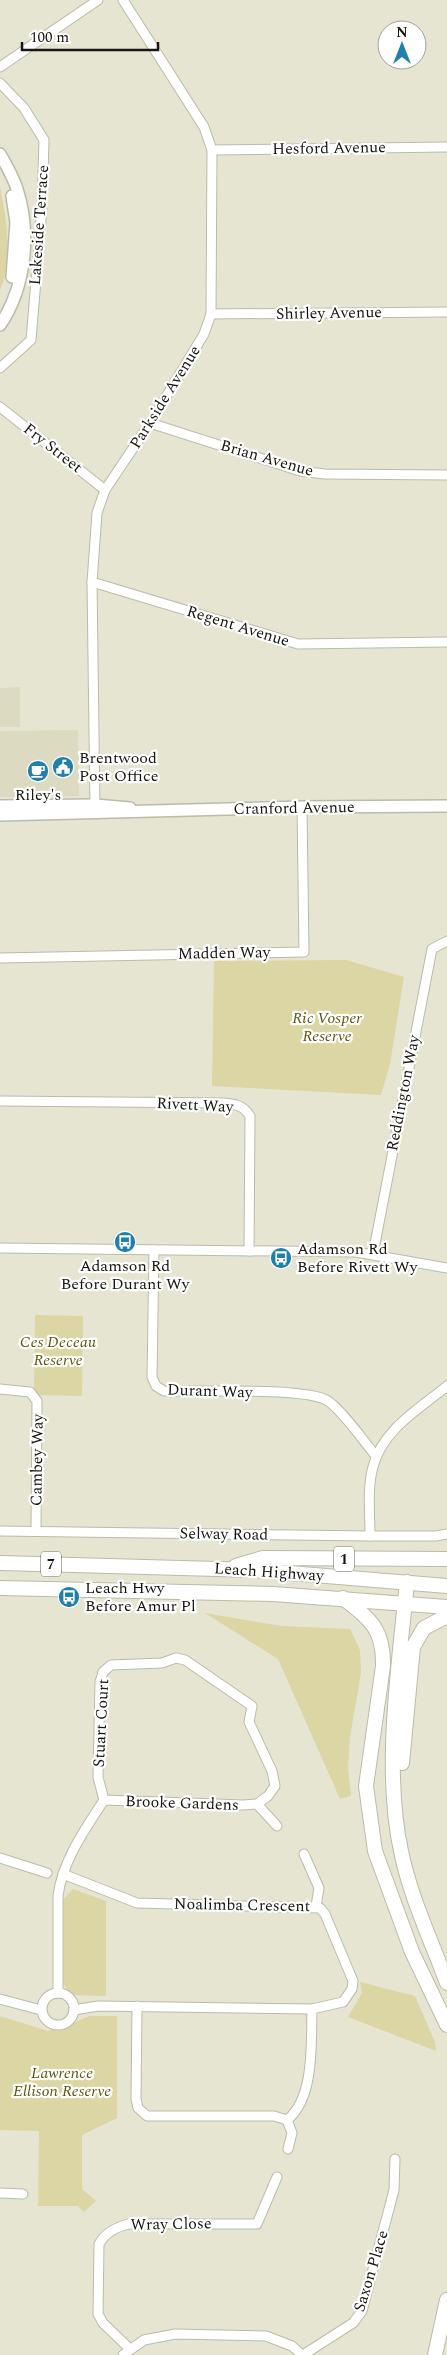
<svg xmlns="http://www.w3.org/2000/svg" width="447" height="2355" font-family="Spectral,serif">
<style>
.built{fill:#dcdac0}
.green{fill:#dbd6a3}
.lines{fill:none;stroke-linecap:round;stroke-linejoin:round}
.minor-casing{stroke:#bcbba9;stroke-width:11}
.major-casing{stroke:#bcbba9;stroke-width:14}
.highway-casing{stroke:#bcbba9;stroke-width:16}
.minor{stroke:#fff;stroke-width:9}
.major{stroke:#fff;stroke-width:11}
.highway{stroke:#fff;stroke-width:14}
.labels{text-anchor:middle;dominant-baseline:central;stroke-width:4.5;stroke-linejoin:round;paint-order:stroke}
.shield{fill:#fff;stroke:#5d5d58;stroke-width:1}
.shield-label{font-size:15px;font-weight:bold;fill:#181711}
.street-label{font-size:16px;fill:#181711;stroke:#fff}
.poi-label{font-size:16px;fill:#181711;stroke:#fff;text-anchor:start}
.park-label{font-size:16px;font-style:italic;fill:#5f5711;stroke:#fff}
</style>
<rect width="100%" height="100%" fill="#e6e5d2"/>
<g class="built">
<polygon points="20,687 20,727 0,727 0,688"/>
<polygon points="78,730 79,796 0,797 0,731"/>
</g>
<g class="green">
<path d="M0,186C6,219 14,258 0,290Z"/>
<polygon points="346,960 404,977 390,1064 381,1095 212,1086 214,961"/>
<polygon points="35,1315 83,1316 82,1396 37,1395 34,1387"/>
<polygon points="205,1613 281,1626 350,1629 360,1650 361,1673 350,1737 348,1768 351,1796 340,1799 278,1659"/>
<polygon points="73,1889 106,1901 106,1996 71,1995 61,1981 62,1901"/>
<polygon points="360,1982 415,1996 435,2042 436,2051 348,2017 362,1993"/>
<polygon points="0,2016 48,2031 67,2026 89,2016 117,2016 117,2118 82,2135 82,2189 96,2201 84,2212 78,2206 38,2206 39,2131 0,2130"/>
</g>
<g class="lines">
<g class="minor-casing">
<g id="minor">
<polyline points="0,67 98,0"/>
<polyline points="0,83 24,108 44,140 42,208 31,340 0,368"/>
<polyline points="212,150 447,147"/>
<polyline points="211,314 447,312"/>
<polyline points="0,407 105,490"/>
<polyline points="150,423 300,471 325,474 447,475"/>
<polyline points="92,582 298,644 447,642"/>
<polyline points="95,810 92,582 97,513 105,490 150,423 204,334 211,314 212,150 204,127 123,0"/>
<polyline points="0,958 304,952 302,807"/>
<path d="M0,1101L223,1103C235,1104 243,1105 250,1116L249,1251"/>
<polyline points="0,1248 356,1252 447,1268"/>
<path d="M154,1250L152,1377L156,1386L164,1391C195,1392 307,1387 328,1401C343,1411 364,1442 376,1456"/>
<polyline points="373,1254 432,949 447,941"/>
<polyline points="0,1389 30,1392 37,1401 36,1531"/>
<polyline points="0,1531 370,1536 436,1536 447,1534"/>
<path d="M370,1536C370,1513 367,1488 373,1467C382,1430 419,1409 447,1386"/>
<polygon points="176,1658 185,1660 252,1706 249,1722 272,1771 275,1786 268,1796 257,1804 243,1805 104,1800 98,1777 100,1682 103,1672 111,1665 162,1663"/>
<polyline points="257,1804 277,1826"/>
<polyline points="304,1854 319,1888 316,1906"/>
<polyline points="0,1858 47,1873"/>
<polyline points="63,1874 137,1903 320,1908 325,1914 353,1981 352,1989 343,2002 312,2009 98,2006 74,2010"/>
<circle cx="58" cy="2009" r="16"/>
<path d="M58,1993V1896C62,1862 85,1829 104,1800"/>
<polyline points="0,1999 41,2010"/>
<path d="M137,2006L136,2099L138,2108L147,2116H274L287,2120C315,2098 311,2042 312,2009"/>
<polyline points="287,2120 292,2133 288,2149"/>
<polyline points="0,2193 23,2194"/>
<path d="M130,2349L103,2323L98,2314L99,2244C106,2232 116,2227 129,2224H257L277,2177"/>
<polyline points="123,2355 144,2340 175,2334 266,2336 292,2346 302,2355"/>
<polyline points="303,2355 353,2323 362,2311 394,2190 395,2159"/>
</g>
</g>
<g class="major-casing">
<g id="major">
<path d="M0,154C6,165 13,176 17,189C31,232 26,287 0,325"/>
<polyline points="12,196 16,223 12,277"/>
<polyline points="0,806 95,805 130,808"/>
<polyline points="0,815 302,807 447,806"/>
</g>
</g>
<g class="highway-casing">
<g id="highway">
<polyline points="0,1563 253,1570 447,1586"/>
<polyline points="236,1566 263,1558 447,1559"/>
<path d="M407,1582C399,1665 383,1769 401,1851C410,1896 431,1940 447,1983"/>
<polyline points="0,1588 273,1594 447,1607"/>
<path d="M343,1598C370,1619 384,1629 383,1666L366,1786L375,1851L412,1952L447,2025"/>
<polyline points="402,1763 413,1647 424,1628 447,1616"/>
<polyline points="435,2355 447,2300"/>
</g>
</g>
<use href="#minor" class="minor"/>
<use href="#major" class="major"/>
<use href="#highway" class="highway"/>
</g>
<defs>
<g id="civic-disc" transform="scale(1.125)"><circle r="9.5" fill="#2080ac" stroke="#fff"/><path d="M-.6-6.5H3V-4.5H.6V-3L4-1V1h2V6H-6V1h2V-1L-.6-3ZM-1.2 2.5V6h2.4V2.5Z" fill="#fff"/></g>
<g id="cafe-disc" transform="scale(1.125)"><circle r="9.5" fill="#2080ac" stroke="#fff"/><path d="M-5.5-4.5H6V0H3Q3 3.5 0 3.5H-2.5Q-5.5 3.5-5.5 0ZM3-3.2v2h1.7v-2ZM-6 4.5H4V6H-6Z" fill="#fff"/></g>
<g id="bus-disc" transform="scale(1.125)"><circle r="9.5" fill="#2080ac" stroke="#fff"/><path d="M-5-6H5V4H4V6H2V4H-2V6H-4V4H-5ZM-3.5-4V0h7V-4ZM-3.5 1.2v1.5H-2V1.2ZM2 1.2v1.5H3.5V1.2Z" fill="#fff"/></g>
</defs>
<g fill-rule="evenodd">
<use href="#civic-disc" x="63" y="767"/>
<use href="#cafe-disc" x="38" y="771"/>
<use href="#bus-disc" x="125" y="1242"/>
<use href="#bus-disc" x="281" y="1258"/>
<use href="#bus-disc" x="69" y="1597"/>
</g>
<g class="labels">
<g class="shield">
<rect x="334" y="1546.5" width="20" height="25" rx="4"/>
<rect x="41" y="1551.5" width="20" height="25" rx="4"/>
</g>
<g class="shield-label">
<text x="344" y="1559">1</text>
<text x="51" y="1564">7</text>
</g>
<g class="street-label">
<text transform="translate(329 148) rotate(-1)">Hesford Avenue</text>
<text transform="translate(39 225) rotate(-86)">Lakeside Terrace</text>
<text transform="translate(329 313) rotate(-1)">Shirley Avenue</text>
<text transform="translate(165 397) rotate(-58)">Parkside Avenue</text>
<text transform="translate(53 448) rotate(38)">Fry Street</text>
<text transform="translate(267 458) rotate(16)">Brian Avenue</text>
<text transform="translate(238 626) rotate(17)">Regent Avenue</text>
<text transform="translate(294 808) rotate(-1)">Cranford Avenue</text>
<text transform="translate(224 953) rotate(-1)">Madden Way</text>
<text transform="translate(403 1093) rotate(-79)">Reddington Way</text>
<text transform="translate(195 1105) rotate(3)">Rivett Way</text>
<text transform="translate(210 1391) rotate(2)">Durant Way</text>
<text transform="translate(37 1460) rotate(-89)">Cambey Way</text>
<text transform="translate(224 1534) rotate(1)">Selway Road</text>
<text transform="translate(269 1572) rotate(4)">Leach Highway</text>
<text transform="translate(101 1723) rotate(-87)">Stuart Court</text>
<text transform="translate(182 1803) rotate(2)">Brooke Gardens</text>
<text transform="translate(242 1905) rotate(1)">Noalimba Crescent</text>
<text transform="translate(171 2224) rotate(-1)">Wray Close</text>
<text transform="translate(371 2271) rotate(-73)">Saxon Place</text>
</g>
<g class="poi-label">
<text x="79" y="758">Brentwood<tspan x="79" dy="18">Post Office</tspan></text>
<text x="38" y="795" text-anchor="middle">Riley's</text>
<text x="297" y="1249">Adamson Rd<tspan x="297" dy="18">Before Rivett Wy</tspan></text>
<text x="125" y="1266" text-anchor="middle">Adamson Rd<tspan x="125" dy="18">Before Durant Wy</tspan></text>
<text x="85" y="1588">Leach Hwy<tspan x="85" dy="18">Before Amur Pl</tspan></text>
</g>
<g class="park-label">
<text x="327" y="1018">Ric Vosper<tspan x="327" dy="18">Reserve</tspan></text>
<text x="58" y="1342">Ces Deceau<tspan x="58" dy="18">Reserve</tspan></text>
<text x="62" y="2073">Lawrence<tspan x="62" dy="18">Ellison Reserve</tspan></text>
</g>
</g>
<g transform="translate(402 45)"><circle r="24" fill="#ffffff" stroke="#a3a2a0"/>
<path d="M0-4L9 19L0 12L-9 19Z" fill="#2080ac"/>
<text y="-8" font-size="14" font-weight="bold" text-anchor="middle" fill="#181711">N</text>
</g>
<path d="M22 42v8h136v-8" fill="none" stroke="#181711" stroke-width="2.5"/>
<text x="30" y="42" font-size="15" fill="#181711" stroke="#ffffff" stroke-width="4" paint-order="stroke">100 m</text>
</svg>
